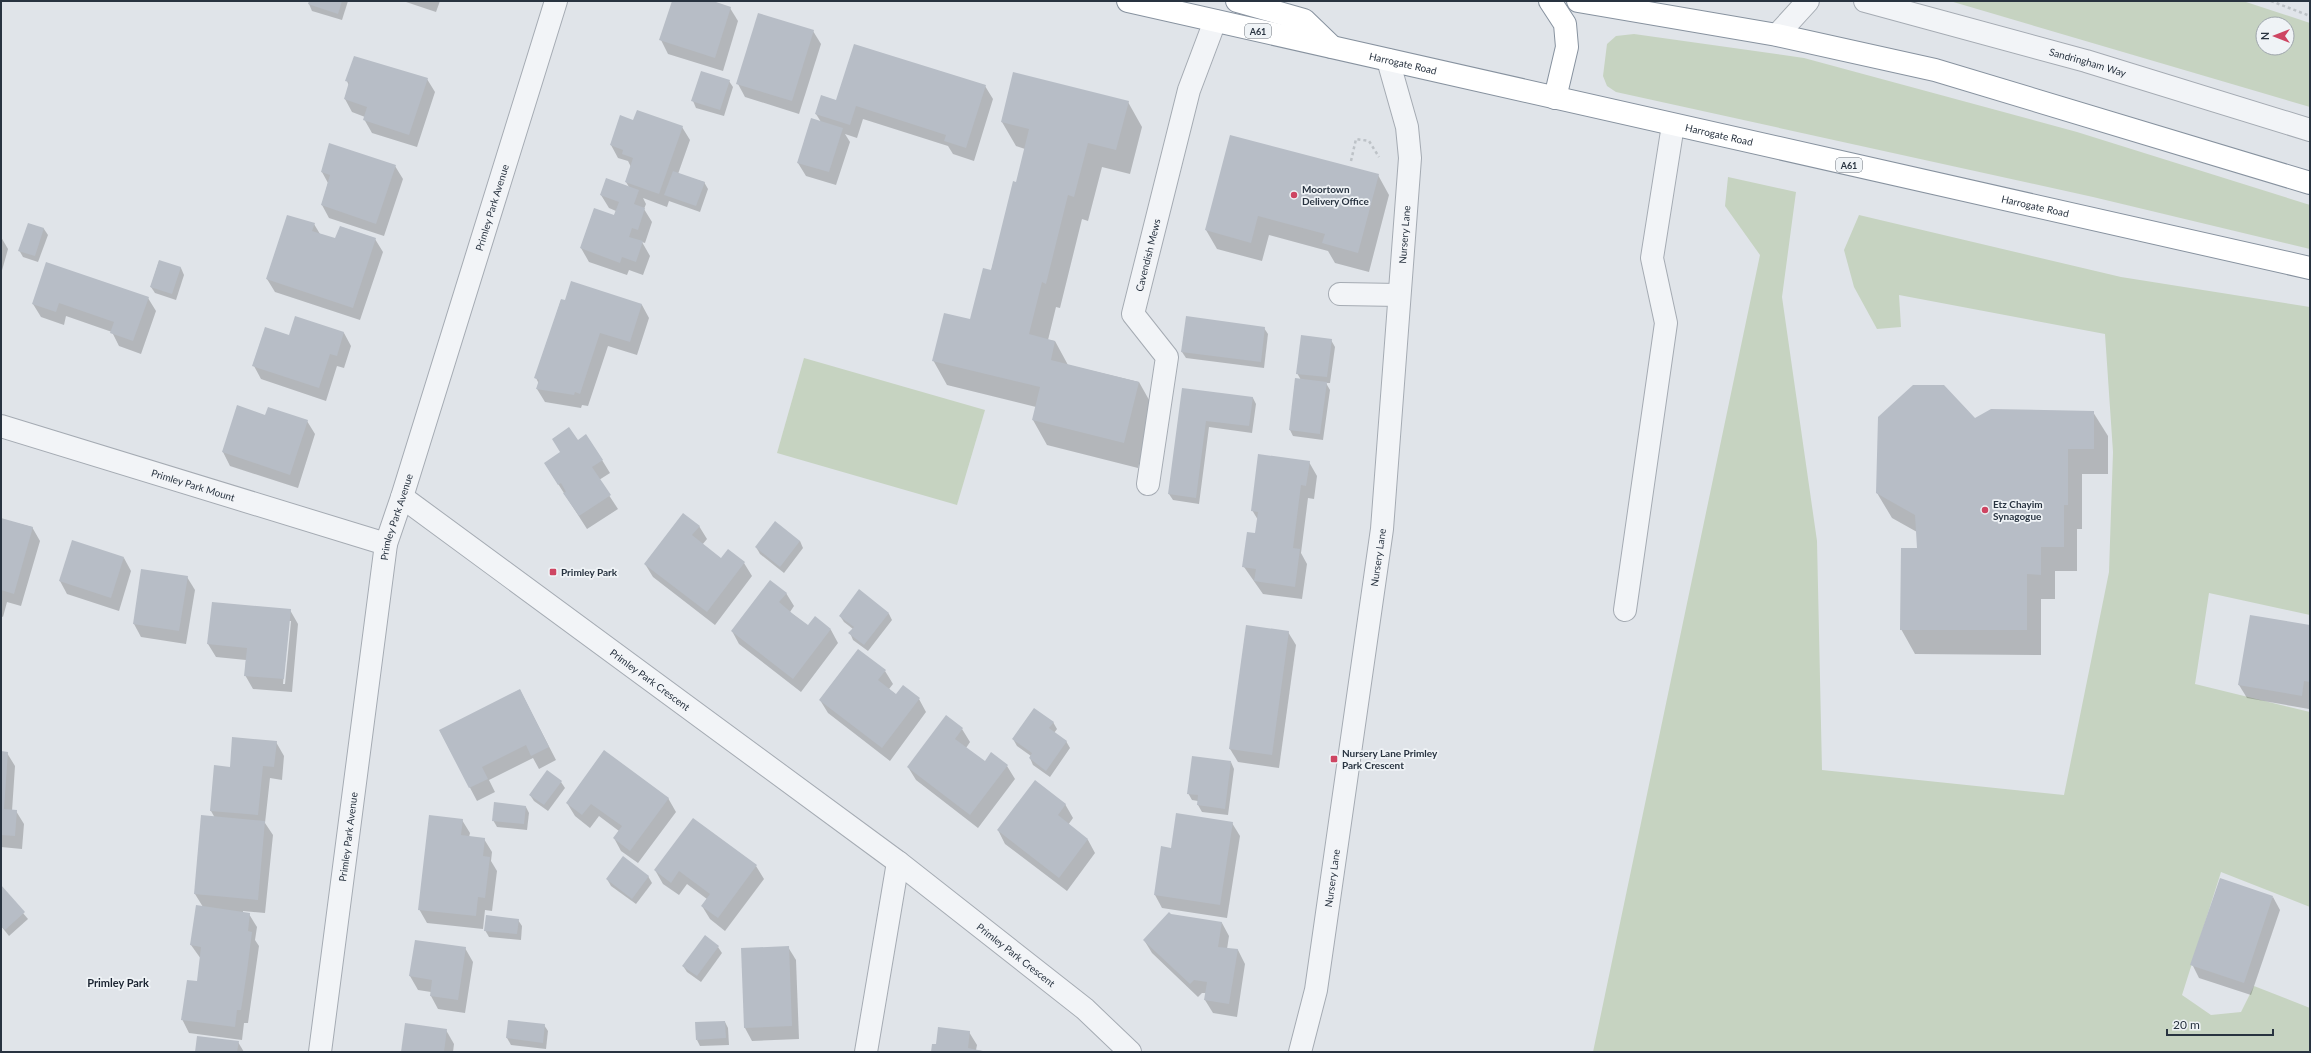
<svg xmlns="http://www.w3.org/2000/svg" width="2311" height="1053" font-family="Lato,sans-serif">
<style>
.green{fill:#c6d3c1;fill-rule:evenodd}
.shadow{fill:#0003;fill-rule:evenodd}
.building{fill:#b7bdc6}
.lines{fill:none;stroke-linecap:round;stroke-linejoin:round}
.minor-casing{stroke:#a5abb3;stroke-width:24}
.highway-casing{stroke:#87929f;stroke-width:24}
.path{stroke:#bdc2c7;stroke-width:2.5;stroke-dasharray:3 3;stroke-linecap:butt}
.minor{stroke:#f2f4f7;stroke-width:22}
.highway{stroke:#fff;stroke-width:22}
.poi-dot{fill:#ce4562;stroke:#eff3f6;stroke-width:1.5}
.labels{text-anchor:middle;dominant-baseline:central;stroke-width:3.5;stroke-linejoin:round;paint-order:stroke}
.shield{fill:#eff3f6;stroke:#646d77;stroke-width:1}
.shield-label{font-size:9px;font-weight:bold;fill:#283340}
.street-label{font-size:10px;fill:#283340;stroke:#eff3f6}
.poi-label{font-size:10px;font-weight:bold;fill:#283340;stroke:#eff3f6;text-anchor:start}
.neighbourhood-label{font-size:11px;font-weight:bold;fill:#1b2431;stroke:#eff3f6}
</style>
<rect width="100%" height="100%" fill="#e0e4e9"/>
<g class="green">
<path d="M1950,1H2243L2310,23V107ZM2263,24H2287V48H2263Z"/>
<polygon points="1634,34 1804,58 2077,132 2310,205 2310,249 2093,197 1616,92 1607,86 1603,76 1607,44 1616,36"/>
<polygon points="1728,177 1796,192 1782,297 1817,541 1822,770 2064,795 2109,572 2113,452 2105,334 1899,295 1901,327 1877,329 1854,287 1844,250 1859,215 2121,277 2310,307 2310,615 2209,593 2195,684 2310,712 2310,907 2221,872 2182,995 2211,1015 2241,1012 2254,986 2310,1008 2310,1052 1593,1052 1760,255 1725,206"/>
<polygon points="804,358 985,410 957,505 777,453"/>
</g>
<g class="shadow">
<polygon points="310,1 348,1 342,20 312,11 309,4"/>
<polygon points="403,1 440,1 436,12"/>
<polygon points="673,1 709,1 730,8 738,21 723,71 668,54 661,40"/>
<polygon points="813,31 821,44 799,114 745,97 738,84"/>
<polygon points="427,79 435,92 417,147 372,133 364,119 365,117 352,112 345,99 349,86 347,81"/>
<polygon points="729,81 733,87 724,116 696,108 693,101"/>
<polygon points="985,86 993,99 974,161 953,154 948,146 863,119 857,138 845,134 850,142 836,185 806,176 798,163 821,122 816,114 837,102"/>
<polygon points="1128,102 1142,127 1130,174 1102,167 1088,221 1082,219 1060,308 1056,307 1048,340 1055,341 1068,365 1139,382 1153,407 1138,468 1047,445 1033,420 1036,407 947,385 933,360 971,320 991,271 1017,184 1025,149 1016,146 1002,122"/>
<polygon points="634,122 682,127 690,140 678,174 704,182 708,189 700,212 669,201 667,207 643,198 646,204 644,209 652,222 645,243 642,242 650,256 643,275 629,270 627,275 589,262 581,248 614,216 616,211 609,208 601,195 629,187 626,182 631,167 628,161 618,158 611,145"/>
<polygon points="395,166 403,179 384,236 329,218 322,205 328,183 322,172"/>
<polygon points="1378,175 1389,195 1369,272 1335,263 1328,251 1269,235 1262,261 1217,249 1206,230"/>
<polygon points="29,224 44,229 48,235 38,262 23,257 19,250"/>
<polygon points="314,224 320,234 336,240 375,239 383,252 360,320 275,292 267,279"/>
<polygon points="1,237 8,249 1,274"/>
<polygon points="159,261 181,268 184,275 176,300 155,293 151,287"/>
<polygon points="148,298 156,311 141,354 119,346 112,332 66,316 64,325 41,317 33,304"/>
<polygon points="561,300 642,305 649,318 637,355 608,346 588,406 582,405 581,408 545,402 537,389 539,384 536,378"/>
<polygon points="1264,328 1268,334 1264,368 1186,358 1182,352"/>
<polygon points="344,333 351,346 344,368 337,366 326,401 261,379 254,366 289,336"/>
<polygon points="1331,340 1335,347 1330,383 1326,383 1330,390 1323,440 1293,436 1290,430 1301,380 1297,373"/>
<polygon points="1183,389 1253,398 1256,404 1252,433 1209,427 1199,504 1173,500 1169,494"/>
<polygon points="238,407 266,416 307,421 315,434 298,488 230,466 223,452"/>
<polygon points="2093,412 2108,436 2108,474 2082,474 2082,529 2077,529 2077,571 2055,571 2055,599 2041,599 2041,655 1915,654 1901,629 1918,549 1917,532 1892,518 1877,493 1975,419"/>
<polygon points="577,441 602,460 610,473 599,480 618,509 587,529 553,476"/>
<polygon points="1309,462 1317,476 1314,499 1308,498 1301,553 1307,564 1302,599 1263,594 1244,567 1256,534 1258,520 1252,510"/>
<polygon points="1,519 32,527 40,541 21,606 7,602 3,617 1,616"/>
<polygon points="699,526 707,539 702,545 721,560 744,563 752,576 715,625 653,577 645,564"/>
<polygon points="800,541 803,548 784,573 760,554 756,547"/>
<polygon points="124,558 131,571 119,611 67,594 60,581"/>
<polygon points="187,577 195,590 186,644 141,637 134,624"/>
<polygon points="859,591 889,614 892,620 868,651 853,640 850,633 853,629 844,622 840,616"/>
<polygon points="786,593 794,606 790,612 808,626 815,618 831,630 838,643 801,692 739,644 732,631"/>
<path d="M290,610L298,624L292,692L253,689L245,675L246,660L216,657L208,644ZM289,621H291L285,684H283Z"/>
<polygon points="2310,626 2309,709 2247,698 2239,685"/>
<polygon points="1288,632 1296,645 1279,768 1238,762 1230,749"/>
<polygon points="885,671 893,684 889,689 897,696 919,699 926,712 890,761 828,713 820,700"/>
<polygon points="520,690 556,760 539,769 533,758 489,780 495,792 477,801 440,731"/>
<polygon points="1053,722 1057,729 1054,733 1066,741 1070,748 1050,777 1033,765 1030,758 1031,756 1017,746 1013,739"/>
<polygon points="962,729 970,742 966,748 985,762 1007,766 1015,779 978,828 916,780 908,767"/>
<polygon points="276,742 284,756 282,780 270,778 265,823 273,835 265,913 243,911 243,913 249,914 257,927 255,940 259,946 248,1023 244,1023 242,1040 189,1033 182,1019 198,982 201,959 191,945 203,907 195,894 215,818 211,811 231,768"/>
<polygon points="1,752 7,753 15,766 12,811 16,811 24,824 22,849 1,847"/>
<polygon points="1231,762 1234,769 1228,815 1202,812 1198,805 1198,801 1192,800 1188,793"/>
<polygon points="561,782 565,788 548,811 534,801 530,795"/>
<polygon points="668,798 676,812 638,863 621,851 614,838 619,831 599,816 590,828 575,816 567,803"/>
<polygon points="1065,804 1073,818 1068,825 1088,840 1095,853 1067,891 1005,844 998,830"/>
<polygon points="526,807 529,813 527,830 497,827 493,820"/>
<polygon points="462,820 470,833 469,837 484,839 492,852 491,861 497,871 492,911 485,910 483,929 427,923 419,909"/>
<polygon points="1232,823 1240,836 1227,918 1162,908 1155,895 1172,849"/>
<polygon points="756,866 764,879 725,931 710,919 702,906 707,899 687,884 679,895 663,884 655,870"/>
<polygon points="648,876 652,883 636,904 611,886 607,879"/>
<polygon points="1,887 28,919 9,936 1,926"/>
<polygon points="2273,897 2280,910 2251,995 2199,978 2192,964"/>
<polygon points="1171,915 1222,923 1229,936 1227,949 1238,950 1245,964 1237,1017 1213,1013 1205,1000 1206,993 1202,993 1198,997 1152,953 1144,940"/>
<polygon points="518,920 522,926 521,940 489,937 485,930"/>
<polygon points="416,941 465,948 473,962 465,1013 438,1009 431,996 431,992 418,990 410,976"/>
<polygon points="718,947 722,953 701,982 687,972 683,966"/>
<polygon points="788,947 796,960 799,1039 752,1041 745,1028 742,949"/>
<polygon points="509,1021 544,1025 548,1031 546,1049 511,1045 507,1038"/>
<polygon points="725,1022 728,1028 729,1045 700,1046 697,1040"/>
<polygon points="446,1030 454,1044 453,1052 402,1052"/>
<polygon points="969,1032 977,1045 976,1050 987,1052 932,1052 936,1045"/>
<polygon points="238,1042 244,1052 196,1052"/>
</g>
<g class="building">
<polygon points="309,1 342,1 338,14 308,4"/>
<polygon points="672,1 713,1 731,7 715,58 659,40"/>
<polygon points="758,13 814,30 792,101 736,84"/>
<polygon points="854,44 986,85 966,148 944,141 946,135 856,106 850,125 815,114 821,95 836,100"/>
<polygon points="354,56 428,78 409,135 363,120 367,107 344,99 349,82 345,81"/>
<polygon points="701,71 730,80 720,110 691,101"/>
<polygon points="1013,72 1129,101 1116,150 1088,143 1074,197 1068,195 1046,284 1042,282 1029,334 1055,341 1051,360 1139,382 1124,443 1032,420 1040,387 932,361 944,313 970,319 983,268 991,270 1013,181 1016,182 1029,129 1001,122"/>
<polygon points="637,110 683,126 659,194 625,182 633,158 622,154 623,150 610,145 620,115 633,120"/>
<polygon points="811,118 843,128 829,172 797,163"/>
<polygon points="1230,135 1379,174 1358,253 1322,243 1325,234 1258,216 1251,243 1205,230"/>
<polygon points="329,143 396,165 376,224 321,205 330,175 321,172"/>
<polygon points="673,171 705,182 696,206 664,195"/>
<polygon points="606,178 639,190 634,204 645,208 638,230 632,228 629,237 643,241 636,262 622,257 620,263 580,248 594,208 614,215 619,202 600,195"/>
<polygon points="287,215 315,223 312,231 335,238 340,226 376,238 353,308 266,279"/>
<polygon points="28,223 44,228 35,256 18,251"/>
<polygon points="159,260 181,267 172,294 150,287"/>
<polygon points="46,262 149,297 133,341 110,333 114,322 59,303 56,312 32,304"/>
<polygon points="571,281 642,304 630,342 600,333 580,394 575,392 574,395 536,389 539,380 534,378 561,299 565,300"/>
<polygon points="295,316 344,332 337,356 330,354 319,388 252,366 265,327 289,335"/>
<polygon points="1186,316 1265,327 1261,362 1181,352"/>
<polygon points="1301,335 1332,339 1327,377 1296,374"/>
<polygon points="1295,378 1327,382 1320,434 1289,430"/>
<polygon points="1913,385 1944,385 1975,418 1991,409 2094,411 2094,449 2068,449 2068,505 2064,505 2064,547 2041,547 2041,575 2027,574 2027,630 1900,630 1901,548 1917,548 1915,515 1876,493 1878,417"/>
<polygon points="1182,388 1253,397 1249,426 1206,421 1196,498 1168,494"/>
<polygon points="237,405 265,415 268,407 308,420 290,475 222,452"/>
<polygon points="569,427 578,440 586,434 603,460 592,467 611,495 579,516 563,493 566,492 561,483 558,485 544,463 560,452 552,439"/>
<polygon points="1258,454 1310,461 1306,486 1301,485 1293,548 1300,549 1295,587 1254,581 1256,569 1242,567 1247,532 1255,533 1258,512 1251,511"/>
<polygon points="683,513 700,526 692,535 721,558 728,549 745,562 707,612 644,564"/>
<polygon points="1,518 33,527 14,594 1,590"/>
<polygon points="775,521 800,541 780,567 755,547"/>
<polygon points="72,540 124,557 111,598 59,581"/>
<polygon points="141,569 188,576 179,631 133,624"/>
<polygon points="770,580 787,593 779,602 793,614 808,625 815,616 831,629 793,679 731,631"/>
<polygon points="859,589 889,613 864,645 848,633 854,627 839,616"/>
<polygon points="212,602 291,609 284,679 244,676 247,648 207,644"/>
<polygon points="2250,615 2310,625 2310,682 2304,681 2302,696 2238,685"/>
<polygon points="1246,625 1289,631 1272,755 1229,749"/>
<polygon points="858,649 886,670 878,680 896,694 903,685 920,698 882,748 819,700"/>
<polygon points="520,689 549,747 531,756 526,745 482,767 488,779 469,788 439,730"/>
<polygon points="1034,708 1054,722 1049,728 1067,741 1046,771 1029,758 1032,753 1012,739"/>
<polygon points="946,715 963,728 955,739 985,761 991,752 1008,765 970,815 907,767"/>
<polygon points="232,737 277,741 274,767 263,766 258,815 210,811 214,765 230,767"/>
<polygon points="604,750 669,798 630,851 613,838 622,826 591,804 582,815 566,803"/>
<polygon points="1,751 8,752 4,809 17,810 15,836 1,835"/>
<polygon points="1192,756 1231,761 1225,809 1197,805 1198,795 1187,794"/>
<polygon points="547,770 562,781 544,805 529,795"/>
<polygon points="1035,780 1066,804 1058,815 1088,839 1059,878 997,830"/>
<polygon points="494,802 526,806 524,824 492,821"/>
<polygon points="1176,813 1233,822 1220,905 1154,895 1161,846 1171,848"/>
<polygon points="201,815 265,821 258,900 194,894"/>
<polygon points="429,815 463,819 461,835 485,838 483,856 490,857 485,898 478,897 476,916 418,910"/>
<polygon points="693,818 757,865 718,918 701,906 710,894 679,871 671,883 654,870"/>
<polygon points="623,856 649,876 632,899 606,879"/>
<polygon points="2220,878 2273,896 2244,983 2190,965"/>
<polygon points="1,885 25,912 5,930 1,926"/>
<polygon points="196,905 250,913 248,931 252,932 247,971 241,1010 237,1010 235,1027 181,1020 187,980 197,981 201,947 190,945"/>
<polygon points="1169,912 1171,914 1222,922 1218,947 1238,949 1229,1004 1204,1000 1207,982 1194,980 1190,984 1143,940"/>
<polygon points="486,915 519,919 517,934 484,931"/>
<polygon points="705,935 719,946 697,976 682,966"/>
<polygon points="415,940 466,947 458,1000 430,996 432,980 409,976"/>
<polygon points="789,946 792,1026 744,1028 741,948"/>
<polygon points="508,1020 545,1024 543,1043 506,1038"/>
<polygon points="725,1021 726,1038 696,1040 695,1022"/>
<polygon points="405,1023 447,1029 444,1052 401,1052"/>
<polygon points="938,1027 970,1031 968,1048 988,1052 931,1052 932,1044 936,1044"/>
<polygon points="197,1036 239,1041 237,1052 195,1052"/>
</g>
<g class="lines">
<g class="minor-casing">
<g id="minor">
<path id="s1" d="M1865,1L2086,61L2310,130"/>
<polyline points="1777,35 1808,1"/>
<polyline points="1340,294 1399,295"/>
<path id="s2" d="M1,426L386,544"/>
<path id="s3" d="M1148,484L1167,357L1133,314L1189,90L1215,21"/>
<path id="s4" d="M402,497L898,862L1085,1009L1130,1052"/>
<polyline points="1625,610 1666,323 1652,258 1673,125"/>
<path id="s5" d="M320,1052L386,544L402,497L556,1"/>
<polyline points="866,1052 898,862"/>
<path id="s6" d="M1300,1052L1316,990L1382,529L1410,158L1407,127L1388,60"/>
</g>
</g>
<g class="highway-casing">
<g id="highway">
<path id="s7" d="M1128,1L2310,268"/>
<polyline points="1237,1 1304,20 1332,47"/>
<polyline points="1550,1 1565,24 1567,47 1555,98"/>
<polyline points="1578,1 1777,35 1935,70 2310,183"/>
</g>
</g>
<g class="path">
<polyline points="2271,1 2310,16"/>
<polyline points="1351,161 1356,139 1369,141 1379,157"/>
</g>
<use href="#minor" class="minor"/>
<use href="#highway" class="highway"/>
</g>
<g class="poi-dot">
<circle cx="1294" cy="195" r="4"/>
<circle cx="1985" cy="510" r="4"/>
<rect x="549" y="568" width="8" height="8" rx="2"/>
<rect x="1330" y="755" width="8" height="8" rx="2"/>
</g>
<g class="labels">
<g class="shield">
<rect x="1245" y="24" width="26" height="14" rx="3"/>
<rect x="1836" y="158" width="26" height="14" rx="3"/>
</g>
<g class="shield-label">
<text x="1258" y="31">A61</text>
<text x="1849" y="165">A61</text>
</g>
<g class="street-label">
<text stroke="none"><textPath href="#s1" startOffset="231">Sandringham Way</textPath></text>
<text stroke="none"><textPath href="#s7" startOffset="282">Harrogate Road</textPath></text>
<text stroke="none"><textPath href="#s7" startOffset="606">Harrogate Road</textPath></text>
<text stroke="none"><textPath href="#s7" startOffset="930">Harrogate Road</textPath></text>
<text stroke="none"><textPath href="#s5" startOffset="865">Primley Park Avenue</textPath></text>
<text stroke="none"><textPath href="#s6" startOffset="825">Nursery Lane</textPath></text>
<text stroke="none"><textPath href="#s3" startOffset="244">Cavendish Mews</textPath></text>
<text stroke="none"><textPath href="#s2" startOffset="201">Primley Park Mount</textPath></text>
<text stroke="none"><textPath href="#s5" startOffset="541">Primley Park Avenue</textPath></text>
<text stroke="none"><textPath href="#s6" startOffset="501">Nursery Lane</textPath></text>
<text stroke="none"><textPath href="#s4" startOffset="308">Primley Park Crescent</textPath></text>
<text stroke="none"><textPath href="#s5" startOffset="217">Primley Park Avenue</textPath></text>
<text stroke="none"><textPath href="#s6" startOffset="177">Nursery Lane</textPath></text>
<text stroke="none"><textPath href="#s4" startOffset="766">Primley Park Crescent</textPath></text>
</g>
<g class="poi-label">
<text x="1302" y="189">Moortown<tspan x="1302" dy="12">Delivery Office</tspan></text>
<text x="1993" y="504">Etz Chayim<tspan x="1993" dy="12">Synagogue</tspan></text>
<text x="561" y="572">Primley Park</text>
<text x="1342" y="753">Nursery Lane Primley<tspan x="1342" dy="12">Park Crescent</tspan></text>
</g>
<g class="neighbourhood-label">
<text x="118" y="982">Primley Park</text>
</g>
</g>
<rect width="2311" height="1053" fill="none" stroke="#283340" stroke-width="4"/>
<g transform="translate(2275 36) rotate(270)"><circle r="19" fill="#eff3f6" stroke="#9fa6ad"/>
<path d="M0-3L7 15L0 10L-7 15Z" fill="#ce4562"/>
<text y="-6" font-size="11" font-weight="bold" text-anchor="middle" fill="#283340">N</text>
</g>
<path d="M2167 1029v6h106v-6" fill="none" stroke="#283340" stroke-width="2"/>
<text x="2173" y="1029" font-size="12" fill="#283340" stroke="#eff3f6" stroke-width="3" paint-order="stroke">20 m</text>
</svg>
